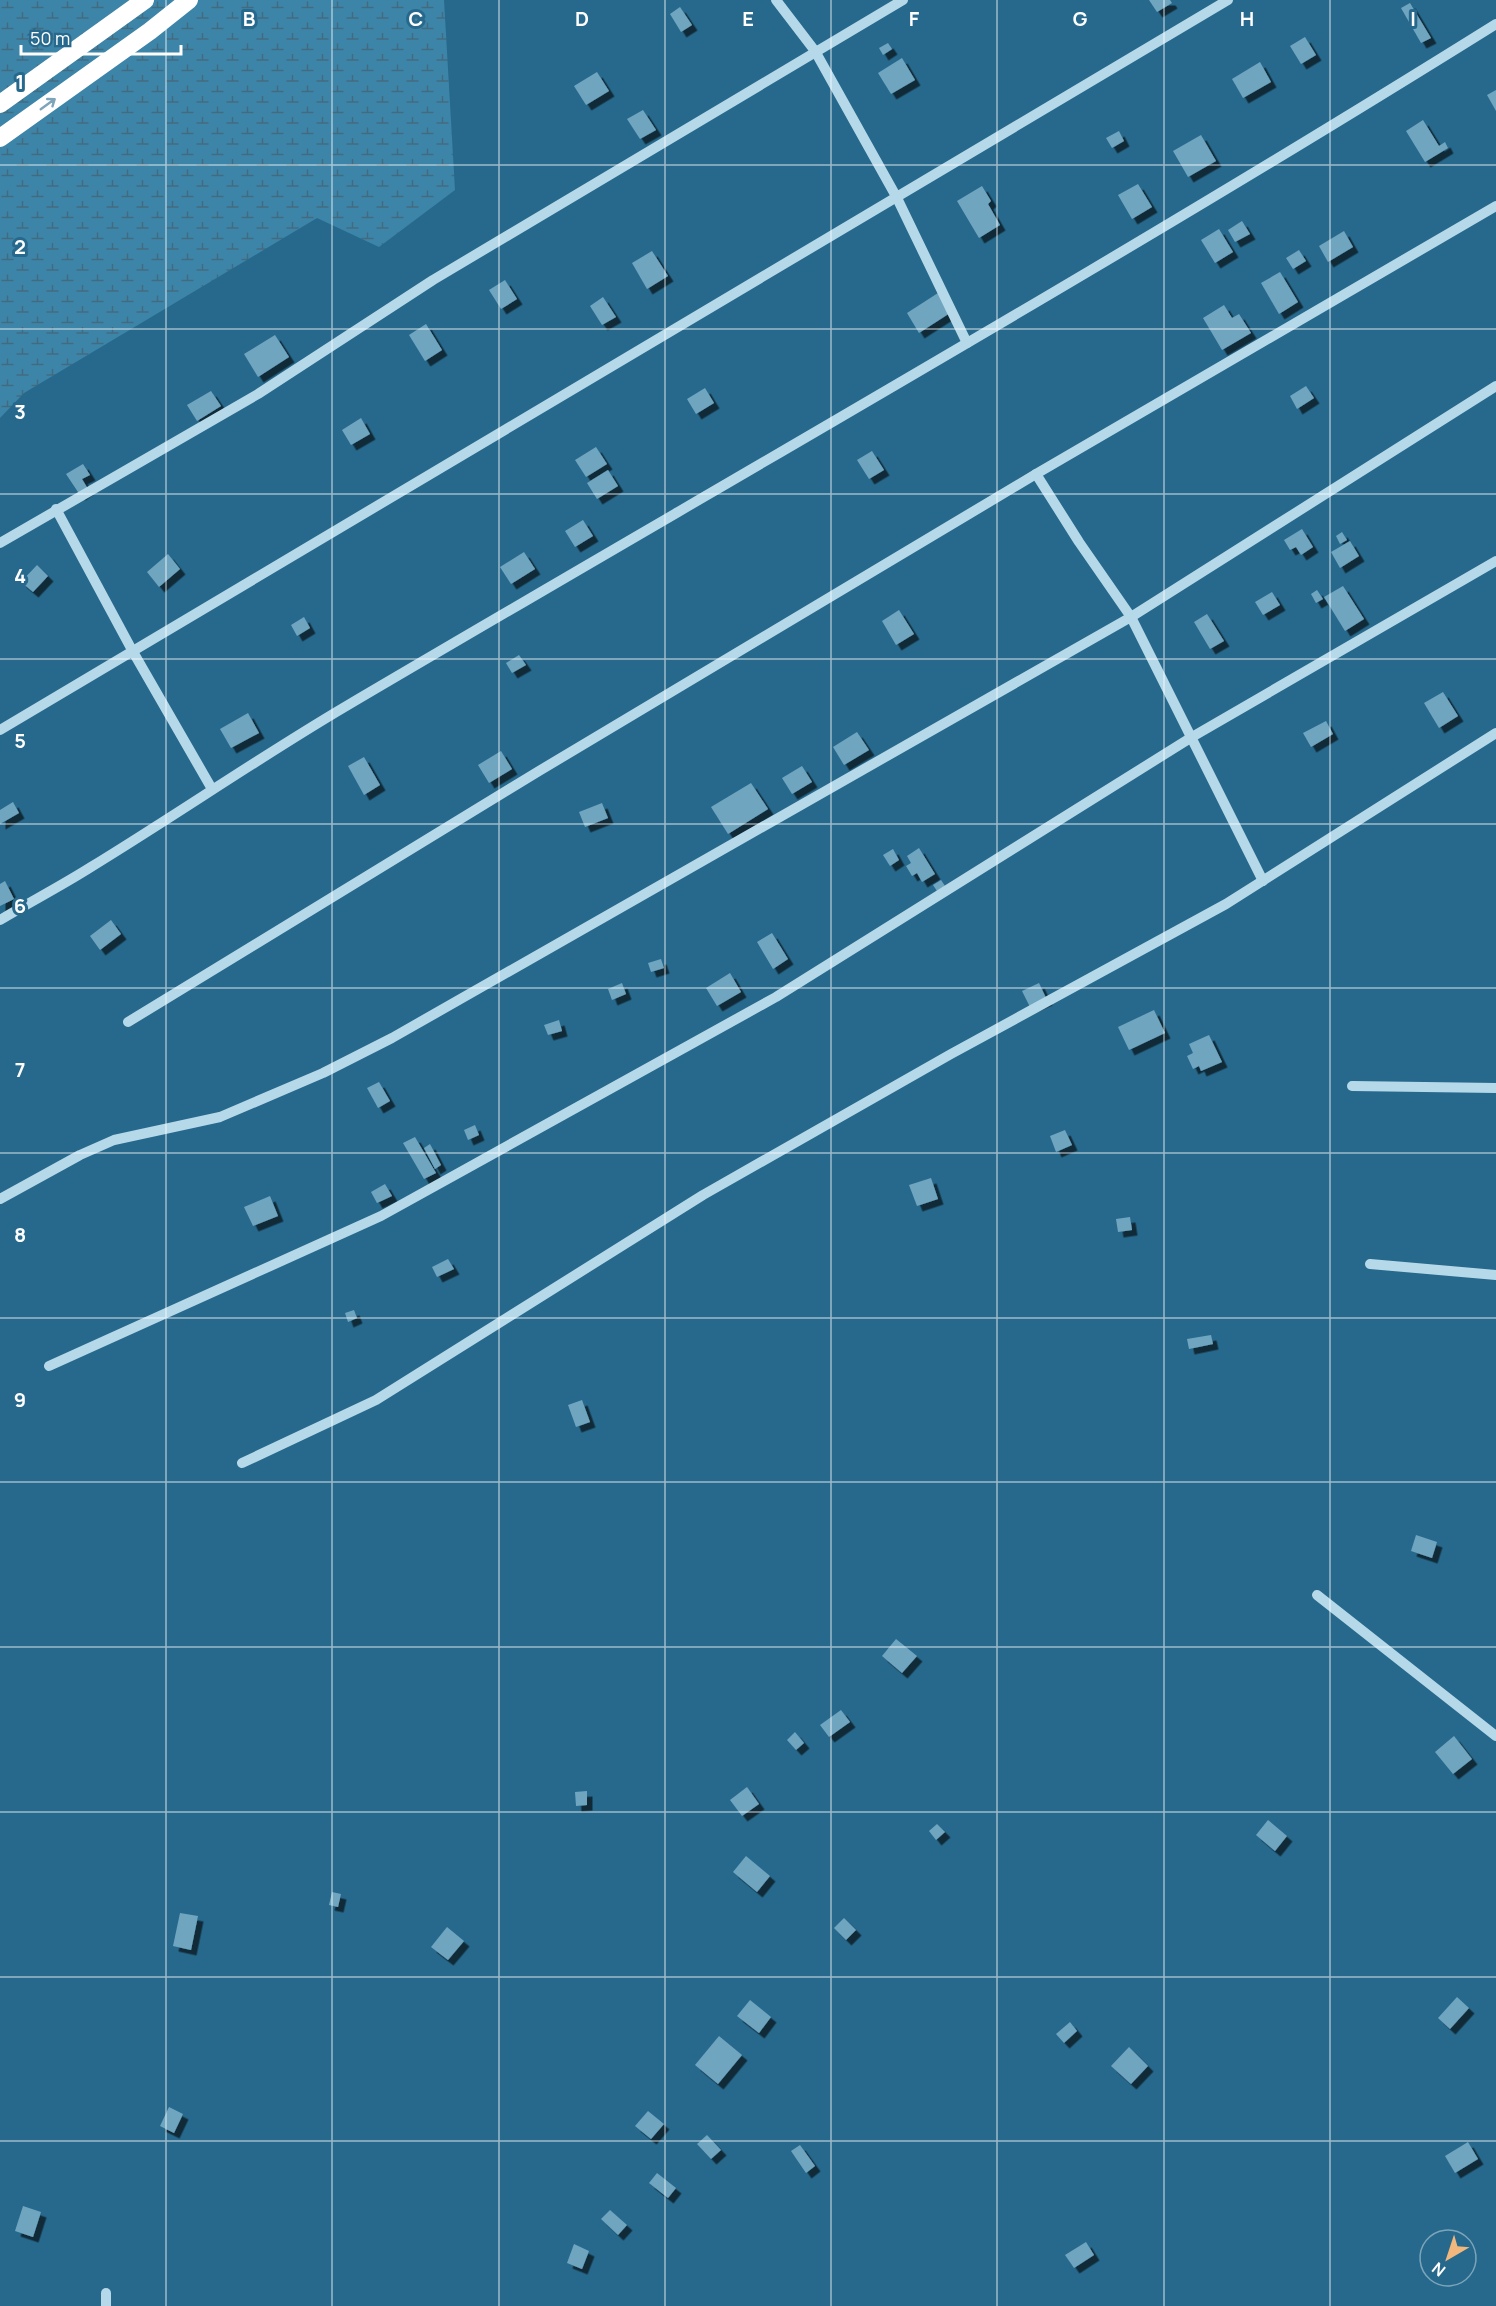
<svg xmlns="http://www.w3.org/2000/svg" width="1496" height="2306" font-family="Manrope,sans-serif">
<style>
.wetland{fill:url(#wetland-marsh)}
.building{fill:#70a5c0;filter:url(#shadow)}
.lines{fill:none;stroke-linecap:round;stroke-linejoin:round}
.minor{stroke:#b6d9ea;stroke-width:10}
.highway{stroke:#fff;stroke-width:18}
.oneway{stroke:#7da5ba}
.grid{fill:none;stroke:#fff;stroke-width:1.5;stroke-opacity:0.55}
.grid-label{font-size:20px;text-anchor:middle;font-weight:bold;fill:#fff;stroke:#27698c;stroke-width:6;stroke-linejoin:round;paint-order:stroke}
</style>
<defs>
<pattern id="wetland-marsh" width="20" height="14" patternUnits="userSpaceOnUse" patternTransform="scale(1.5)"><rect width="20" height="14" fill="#3c84a8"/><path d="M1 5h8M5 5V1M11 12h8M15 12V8" fill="none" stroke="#436b7f"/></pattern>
<filter id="shadow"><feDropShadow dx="5.5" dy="5.5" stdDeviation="0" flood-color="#0009"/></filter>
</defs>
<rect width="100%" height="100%" fill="#27698c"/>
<polygon class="wetland" points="0,0 444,0 455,190 379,247 317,218 24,393 0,418"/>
<g class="building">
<polygon points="1149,0 1170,0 1172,3 1157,12"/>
<polygon points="1410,3 1431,38 1421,43 1401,8"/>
<polygon points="680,7 692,25 681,32 670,14"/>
<polygon points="1305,37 1316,55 1301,64 1290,46"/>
<polygon points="888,43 892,49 883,55 879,48"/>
<polygon points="902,58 915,80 891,94 878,73"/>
<polygon points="1260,62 1271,82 1243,98 1232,79"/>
<polygon points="597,72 609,91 586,105 574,86"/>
<polygon points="1496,90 1496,111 1487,95"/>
<polygon points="643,110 656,130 640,139 627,119"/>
<polygon points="1423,120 1439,146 1445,142 1448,148 1425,162 1406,131"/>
<polygon points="1119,131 1124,141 1112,148 1106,138"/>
<polygon points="1201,135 1216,161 1188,177 1173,151"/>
<polygon points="1138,184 1152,207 1132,219 1118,195"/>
<polygon points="982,186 991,201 988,204 1000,225 979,238 957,201"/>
<polygon points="1242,221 1250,234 1235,242 1228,230"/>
<polygon points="1219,229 1233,252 1215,263 1201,240"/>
<polygon points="1344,231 1353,247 1328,262 1319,246"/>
<polygon points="1299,250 1306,261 1293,269 1286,258"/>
<polygon points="652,251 668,276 647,289 632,263"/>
<polygon points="1280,272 1298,302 1279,314 1261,283"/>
<polygon points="505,280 517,299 501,309 489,290"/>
<polygon points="938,293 950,313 919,333 907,313"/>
<polygon points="603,297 616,317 602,325 590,306"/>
<polygon points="1224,305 1232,318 1239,314 1251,333 1222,350 1203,318"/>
<polygon points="426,324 442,350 425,361 409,335"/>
<polygon points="275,335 289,357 258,377 244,354"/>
<polygon points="1306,386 1314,398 1297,409 1290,396"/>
<polygon points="705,388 714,403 696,414 687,399"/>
<polygon points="211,391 221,406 197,421 187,405"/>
<polygon points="361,418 370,434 351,445 342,430"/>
<polygon points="596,447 607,464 586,477 575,460"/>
<polygon points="872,451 884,470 869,479 857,460"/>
<polygon points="83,464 90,475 82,479 88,489 80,495 66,474"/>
<polygon points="608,470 618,486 597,499 587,483"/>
<polygon points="583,520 593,536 575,547 565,531"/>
<polygon points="1302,529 1313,547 1301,555 1296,547 1290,550 1284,540"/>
<polygon points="1342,532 1347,540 1340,544 1336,536"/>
<polygon points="1350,541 1359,556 1340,568 1331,552"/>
<polygon points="524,552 535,569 511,584 500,567"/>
<polygon points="168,554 180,569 159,587 147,572"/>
<polygon points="37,565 48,576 33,592 21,582"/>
<polygon points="1343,586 1364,619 1345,631 1324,597"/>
<polygon points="1317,590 1323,599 1316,603 1311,594"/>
<polygon points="1272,592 1280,605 1263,615 1255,602"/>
<polygon points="899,610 914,634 896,645 882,621"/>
<polygon points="1207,614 1224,641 1210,649 1194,622"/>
<polygon points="304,617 310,628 297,636 291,625"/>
<polygon points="519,655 526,665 512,673 506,663"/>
<polygon points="1443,692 1458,716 1439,728 1424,703"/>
<polygon points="248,713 259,733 231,748 220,729"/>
<polygon points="1326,721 1333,734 1311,747 1303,733"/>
<polygon points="857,732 869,750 844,765 833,747"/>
<polygon points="501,751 512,769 489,783 478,765"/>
<polygon points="364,757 380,785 364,795 348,766"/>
<polygon points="802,766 812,782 792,794 782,778"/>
<polygon points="751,783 768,809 728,834 711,807"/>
<polygon points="13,802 19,813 0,824 0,810"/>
<polygon points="602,803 608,818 585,827 579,812"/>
<polygon points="919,848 935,874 922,882 917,873 912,876 906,866 911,863 907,856"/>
<polygon points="893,849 899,860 890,866 883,855"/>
<polygon points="941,880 945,886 937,891 933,885"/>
<polygon points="5,881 14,899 0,906 0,884"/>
<polygon points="111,920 121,934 100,950 90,936"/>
<polygon points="772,933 788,959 773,969 757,942"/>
<polygon points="661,959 664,968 651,972 648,963"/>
<polygon points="730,973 741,992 717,1006 706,988"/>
<polygon points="622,983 626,994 612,1000 608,989"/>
<polygon points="1039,983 1047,1000 1030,1007 1022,991"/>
<polygon points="1154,1010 1165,1033 1129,1050 1118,1027"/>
<polygon points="559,1020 562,1031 548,1035 544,1025"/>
<polygon points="1209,1035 1222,1062 1201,1071 1199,1066 1193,1069 1187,1056 1193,1053 1189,1044"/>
<polygon points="379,1082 390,1101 378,1108 367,1088"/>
<polygon points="475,1125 479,1135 468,1140 464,1130"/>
<polygon points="1065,1130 1072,1145 1056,1152 1050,1136"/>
<polygon points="415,1137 436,1173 424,1179 403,1143"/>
<polygon points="430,1144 441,1165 435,1169 424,1148"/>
<polygon points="931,1178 938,1199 917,1206 909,1185"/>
<polygon points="385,1184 392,1196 377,1203 371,1192"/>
<polygon points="270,1196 278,1216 253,1226 244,1207"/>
<polygon points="1130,1217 1132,1230 1118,1232 1116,1219"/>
<polygon points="448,1259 454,1269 437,1277 432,1267"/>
<polygon points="354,1310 357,1318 348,1322 345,1313"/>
<polygon points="1211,1335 1213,1344 1189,1349 1187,1339"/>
<polygon points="582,1400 590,1422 576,1427 568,1405"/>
<polygon points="1416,1535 1437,1542 1432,1558 1411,1551"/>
<polygon points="896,1639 917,1656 902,1673 882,1656"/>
<polygon points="841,1710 850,1722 829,1737 820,1725"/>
<polygon points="795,1732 804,1743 796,1750 787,1740"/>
<polygon points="1454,1736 1472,1759 1453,1774 1435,1752"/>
<polygon points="747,1787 759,1804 742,1816 730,1800"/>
<polygon points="587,1791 587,1805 576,1806 575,1792"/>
<polygon points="1268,1820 1287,1836 1275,1851 1256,1835"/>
<polygon points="937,1824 945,1832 936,1840 929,1831"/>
<polygon points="746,1856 770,1876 757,1892 733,1872"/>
<polygon points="332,1892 341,1894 338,1907 329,1905"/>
<polygon points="180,1913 198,1916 191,1950 173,1946"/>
<polygon points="844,1918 856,1930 846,1940 834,1928"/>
<polygon points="447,1927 464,1941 448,1960 431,1947"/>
<polygon points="1457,1997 1469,2008 1450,2029 1438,2018"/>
<polygon points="750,2000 771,2017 759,2033 737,2016"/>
<polygon points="1070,2022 1077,2031 1064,2043 1056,2034"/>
<polygon points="719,2036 742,2055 718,2084 695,2065"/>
<polygon points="1129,2047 1148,2066 1131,2084 1111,2066"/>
<polygon points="169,2107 183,2114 174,2133 160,2126"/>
<polygon points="648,2111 664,2124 651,2139 635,2126"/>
<polygon points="707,2135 721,2150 711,2159 697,2144"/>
<polygon points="1468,2142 1478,2159 1455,2173 1445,2156"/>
<polygon points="800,2145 815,2166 806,2173 791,2151"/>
<polygon points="657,2173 676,2188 668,2198 649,2183"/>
<polygon points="23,2206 41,2212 33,2237 15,2231"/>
<polygon points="610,2210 627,2225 618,2235 601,2219"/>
<polygon points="1086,2242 1094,2255 1074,2268 1065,2255"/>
<polygon points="574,2244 589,2251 582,2269 567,2263"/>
</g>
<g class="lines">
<g class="minor">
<polyline points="776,0 815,51 897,198 967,343"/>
<polyline points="1036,474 1079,542 1131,617 1263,881"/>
<polyline points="56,509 132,650 212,789"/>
<polyline points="0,543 258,394 433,280 903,0"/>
<polyline points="0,730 1228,0"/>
<path d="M0,920C30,902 61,886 91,867C176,815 257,759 343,708C728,481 1117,261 1496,24"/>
<polyline points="128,1022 539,771 1036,474 1496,206"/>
<polyline points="1352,1086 1496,1088"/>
<polyline points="0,1199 80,1155 114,1140 220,1117 323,1073 392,1038 1131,617 1496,386"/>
<polyline points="1370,1264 1496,1275"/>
<polyline points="49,1366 381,1216 776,997 1192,737 1496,561"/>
<polyline points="242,1463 376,1400 703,1195 951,1054 1226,904 1496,733"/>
<polyline points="1317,1595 1496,1736"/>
<polyline points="106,2306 106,2293"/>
</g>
<g class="highway">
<polyline points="0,104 145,0"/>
<polyline points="0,138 150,31 189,0"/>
</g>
</g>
<defs><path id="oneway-shaft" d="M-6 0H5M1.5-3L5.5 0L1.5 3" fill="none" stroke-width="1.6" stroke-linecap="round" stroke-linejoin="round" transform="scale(1.5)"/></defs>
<use class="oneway" href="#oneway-shaft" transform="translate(48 104) rotate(-36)"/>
<path class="grid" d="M166,0V2306M332,0V2306M499,0V2306M665,0V2306M831,0V2306M997,0V2306M1164,0V2306M1330,0V2306M0,165H1496M0,329H1496M0,494H1496M0,659H1496M0,824H1496M0,988H1496M0,1153H1496M0,1318H1496M0,1482H1496M0,1647H1496M0,1812H1496M0,1977H1496M0,2141H1496"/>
<g class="grid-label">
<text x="249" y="26">B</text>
<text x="416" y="26">C</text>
<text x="582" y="26">D</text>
<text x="748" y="26">E</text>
<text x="914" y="26">F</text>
<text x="1080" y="26">G</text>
<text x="1247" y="26">H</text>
<text x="1413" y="26">I</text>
<text x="20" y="89">1</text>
<text x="20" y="254">2</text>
<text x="20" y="419">3</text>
<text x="20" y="583">4</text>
<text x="20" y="748">5</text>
<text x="20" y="913">6</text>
<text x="20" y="1077">7</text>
<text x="20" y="1242">8</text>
<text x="20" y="1407">9</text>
</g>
<g transform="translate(1448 2258) rotate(219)"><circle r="28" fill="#27698c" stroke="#7da5ba" stroke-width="1.5"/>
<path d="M0-4.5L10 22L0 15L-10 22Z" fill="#f2b77c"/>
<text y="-9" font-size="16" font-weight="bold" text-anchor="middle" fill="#ffffff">N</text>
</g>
<path d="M21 45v9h160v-9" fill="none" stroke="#ffffff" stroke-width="3"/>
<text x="30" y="45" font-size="18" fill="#ffffff" stroke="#27698c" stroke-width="4.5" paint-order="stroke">50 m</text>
</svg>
